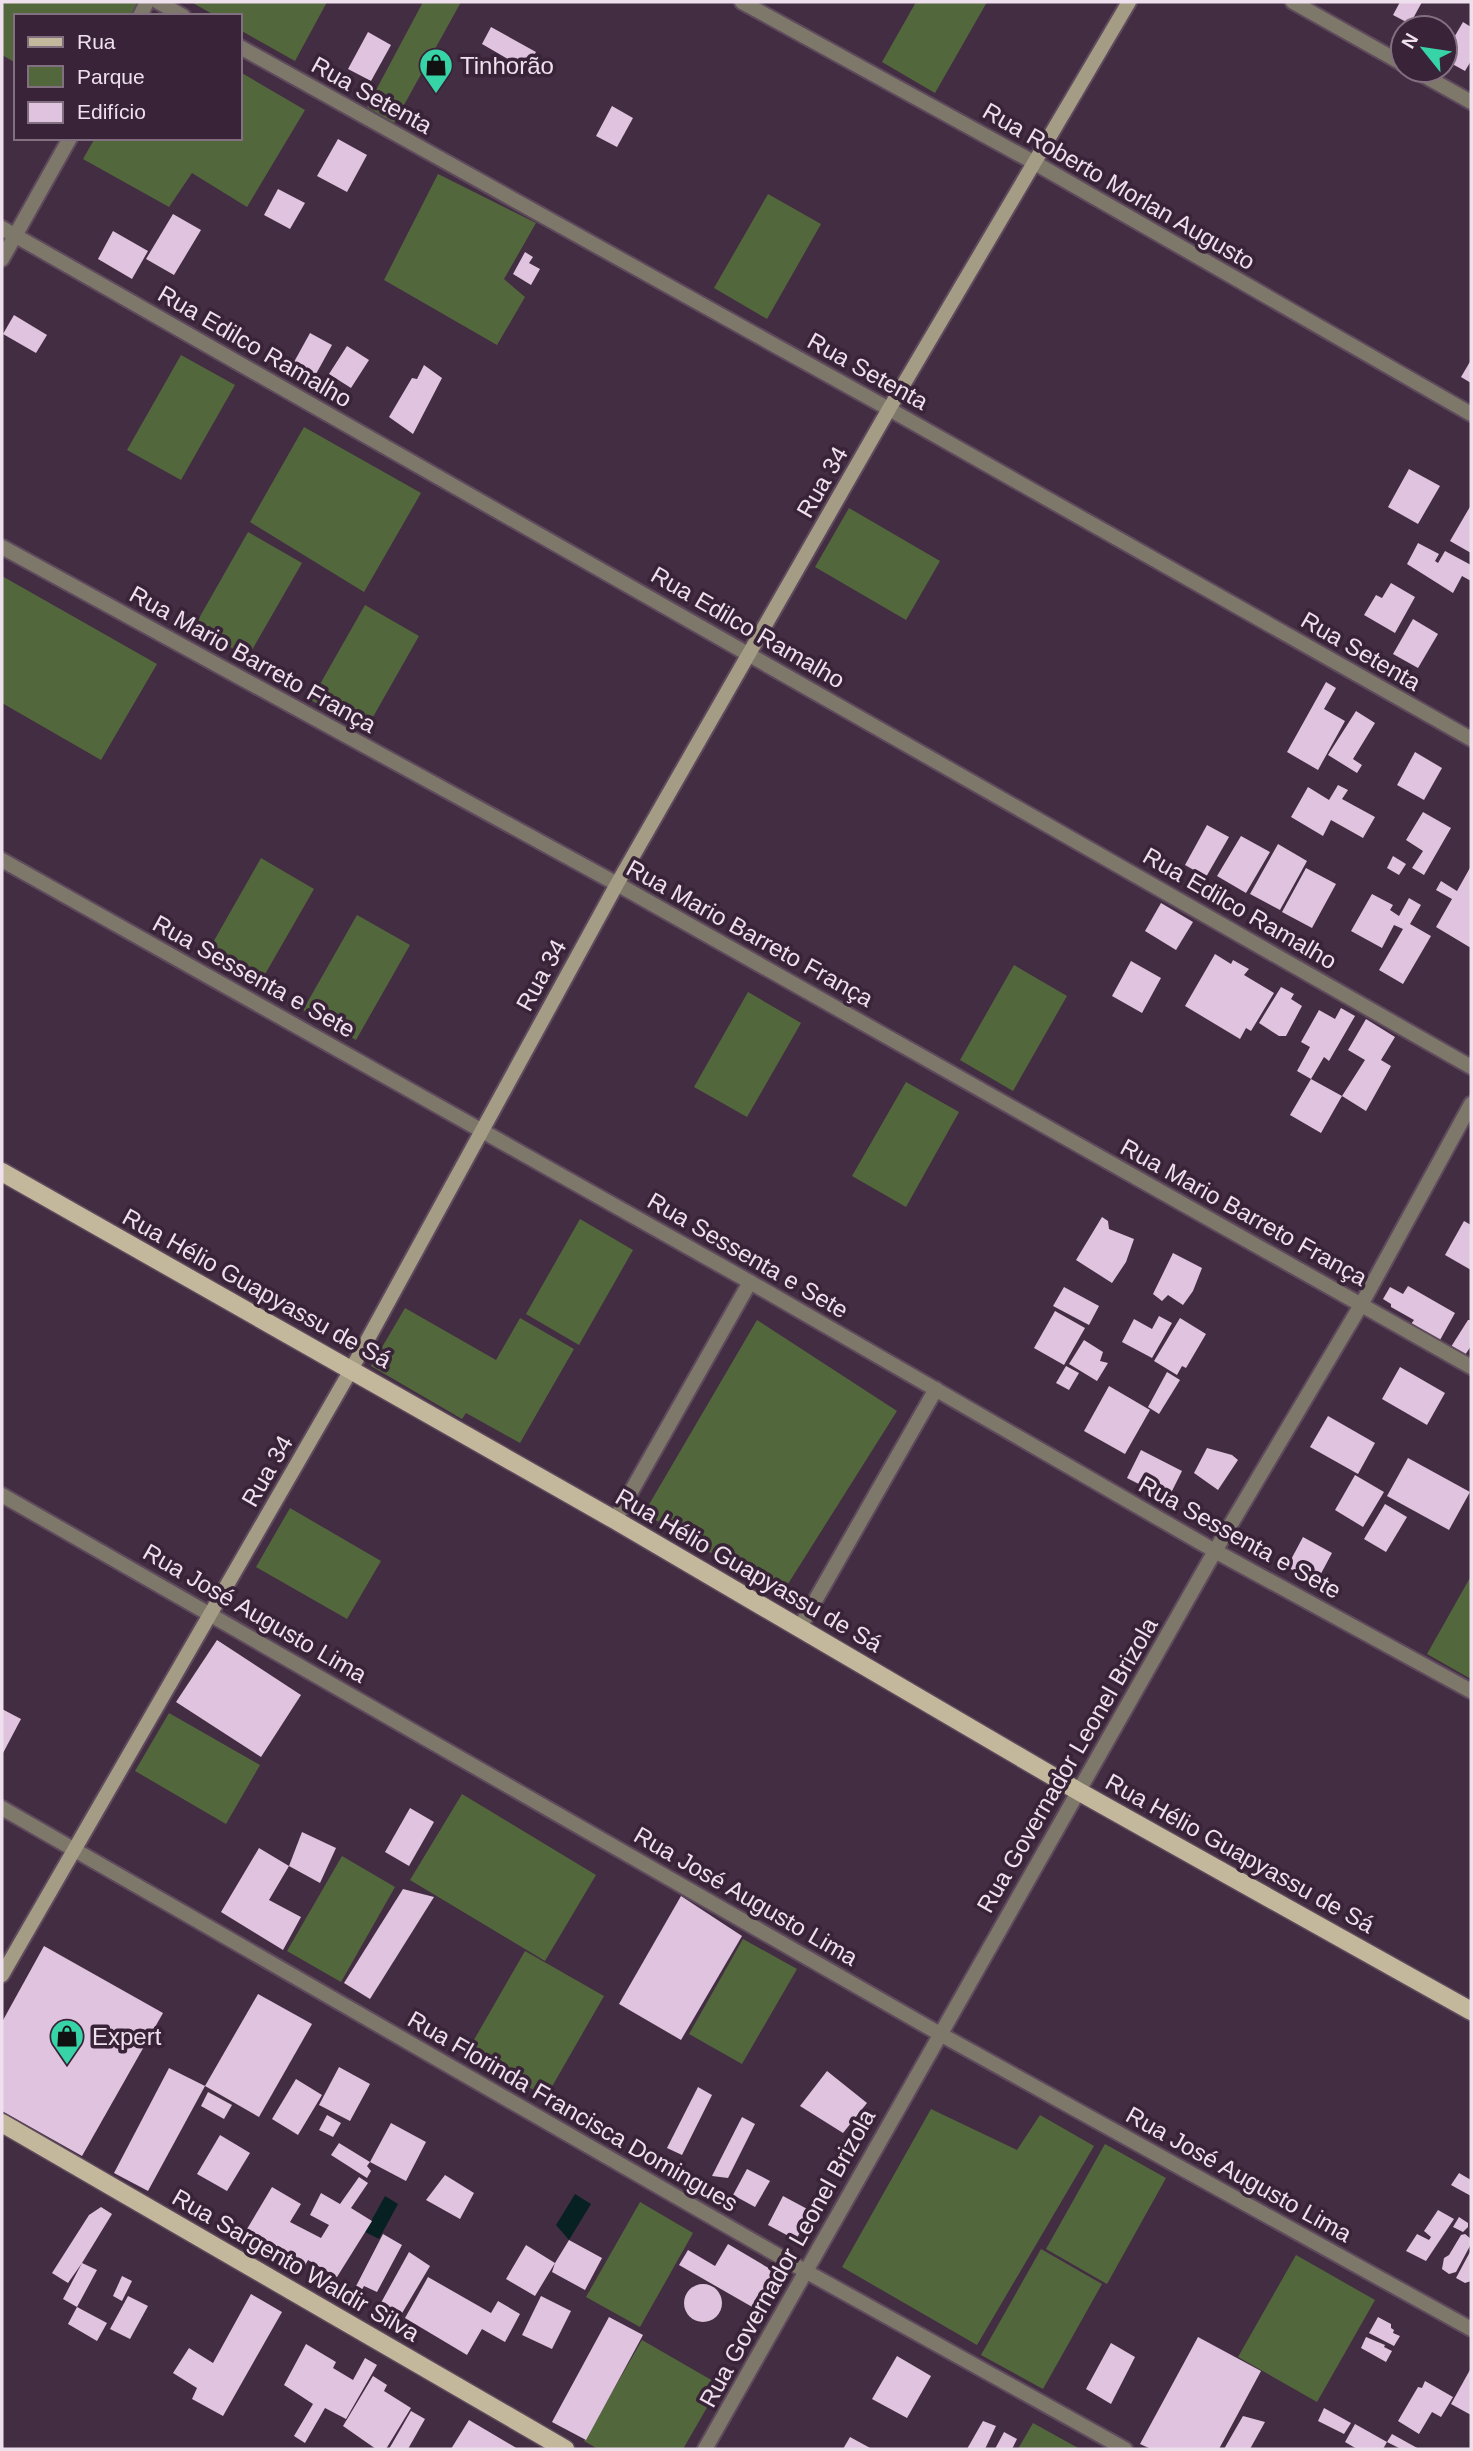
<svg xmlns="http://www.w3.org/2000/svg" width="1473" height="2451" font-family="Arial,sans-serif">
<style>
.green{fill:#53673d}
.water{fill:#072122}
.building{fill:#e0c3de}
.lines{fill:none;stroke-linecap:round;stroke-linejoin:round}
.street-casing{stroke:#5f4a5d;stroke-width:18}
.secondary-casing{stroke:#5f4a5d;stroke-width:18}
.primary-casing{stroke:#5f4a5d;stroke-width:21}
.street{stroke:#7d786a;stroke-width:14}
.secondary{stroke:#a59c86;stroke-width:14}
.primary{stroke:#c4b89c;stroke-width:18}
.labels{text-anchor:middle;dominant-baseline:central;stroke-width:7;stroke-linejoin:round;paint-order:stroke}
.poi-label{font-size:24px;fill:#efe0ed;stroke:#392338;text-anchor:start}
.street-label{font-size:24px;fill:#efe0ed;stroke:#392338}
</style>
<rect width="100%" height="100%" fill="#432d42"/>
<g class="green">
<polygon points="2,2 134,2 138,4 132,16 16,16 16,63 2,55"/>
<polygon points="191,2 327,2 295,61 240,30 240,16 216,16"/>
<polygon points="423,2 461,2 394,123 367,107"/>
<polygon points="916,2 987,2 935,93 882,62"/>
<polygon points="240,72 305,110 247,207 192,173 169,207 83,159 95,138 240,138"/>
<polygon points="438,174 536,223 504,279 525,297 497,345 384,280"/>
<polygon points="768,194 821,224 767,319 714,288"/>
<polygon points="181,355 235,385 181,480 127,450"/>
<polygon points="304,427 421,493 364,592 250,522"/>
<polygon points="849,508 940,561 906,620 815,567"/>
<polygon points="248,532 302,563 248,657 194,627"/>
<polygon points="2,576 157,664 101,760 2,703"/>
<polygon points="365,605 419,636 365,731 311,700"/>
<polygon points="261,858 314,889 260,983 207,953"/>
<polygon points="357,915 410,945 356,1040 303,1010"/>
<polygon points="1014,965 1067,996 1013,1091 960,1060"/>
<polygon points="748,992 801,1023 747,1117 694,1087"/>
<polygon points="906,1082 959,1112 906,1207 852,1176"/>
<polygon points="580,1219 633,1250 579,1345 526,1314"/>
<polygon points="405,1308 496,1360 520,1318 574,1349 520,1443 466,1413 462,1419 371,1366"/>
<polygon points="757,1320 897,1411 781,1595 644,1513"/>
<polygon points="290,1508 381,1561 347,1619 256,1567"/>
<polygon points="1471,1576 1471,1679 1427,1654"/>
<polygon points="169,1713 260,1765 226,1824 135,1771"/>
<polygon points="462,1794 596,1875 545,1961 410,1880"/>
<polygon points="342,1856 395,1887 341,1982 287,1951"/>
<polygon points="743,1939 797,1969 742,2064 689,2034"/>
<polygon points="525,1951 604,1996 546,2097 467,2052"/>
<polygon points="931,2109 1017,2150 1040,2115 1094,2146 977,2345 842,2267"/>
<polygon points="1105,2144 1166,2178 1107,2284 1046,2249"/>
<polygon points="640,2202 693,2233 640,2327 586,2297"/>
<polygon points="1041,2249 1102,2284 1043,2389 981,2355"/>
<polygon points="1296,2255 1375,2300 1317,2402 1238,2357"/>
<polygon points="642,2340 720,2385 683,2449 598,2449 584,2441"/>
<polygon points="1033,2423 1080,2449 1018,2449"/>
</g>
<g class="water">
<polygon points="575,2194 591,2204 569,2240 556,2225"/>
<polygon points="385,2196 398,2204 379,2239 365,2232"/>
</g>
<g class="building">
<polygon points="1400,2 1422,2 1410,24 1393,15"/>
<polygon points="1463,22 1471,27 1471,61 1465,71 1445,60 1445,53"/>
<polygon points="491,27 536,52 525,69 482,44"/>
<polygon points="368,32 391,45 371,81 348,69"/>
<polygon points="612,106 633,118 617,147 596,136"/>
<polygon points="338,139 367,155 347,192 317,176"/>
<polygon points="278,189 305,203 290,229 264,215"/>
<polygon points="173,214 201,230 174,275 146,259"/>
<polygon points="113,231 148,251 132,279 98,259"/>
<polygon points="525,252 533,257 529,263 540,269 531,285 513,274"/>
<polygon points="14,315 47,335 36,353 3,334"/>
<polygon points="310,333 332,345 316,374 294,362"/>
<polygon points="347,346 369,360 351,388 329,374"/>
<polygon points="1471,360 1471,383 1461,377"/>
<polygon points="424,365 442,378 413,434 389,417 412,378 417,379"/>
<polygon points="1409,469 1440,486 1418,524 1388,507"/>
<polygon points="1471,505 1471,553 1450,541"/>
<polygon points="1418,543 1439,554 1435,561 1438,563 1445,551 1471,565 1471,581 1462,576 1453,593 1407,564"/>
<polygon points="1391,583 1415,597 1395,633 1364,615 1376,595 1382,598"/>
<polygon points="1413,619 1438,634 1418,668 1393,654"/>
<polygon points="1326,682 1336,688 1324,709 1345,721 1318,770 1287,752"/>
<polygon points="1356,711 1375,723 1353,759 1362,765 1357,773 1328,755"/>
<polygon points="1415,752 1442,768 1424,800 1397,785"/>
<polygon points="1338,785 1348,790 1342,799 1375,817 1363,838 1331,820 1323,836 1291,817 1308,787 1329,800"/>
<polygon points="1423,812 1451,828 1424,875 1412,868 1423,851 1406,840"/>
<polygon points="1207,825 1229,837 1206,877 1185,865"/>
<polygon points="1241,836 1270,852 1246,893 1217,876"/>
<polygon points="1278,844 1307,861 1280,910 1250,894"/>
<polygon points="1393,856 1406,864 1399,875 1387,868"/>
<polygon points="1471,866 1471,948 1436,927 1452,899 1436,890 1441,881 1457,891"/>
<polygon points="1306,868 1336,884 1312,928 1282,912"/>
<polygon points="1372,894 1393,905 1390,910 1399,916 1409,898 1421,905 1410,924 1431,936 1403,984 1379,970 1403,929 1394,925 1382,948 1351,931"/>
<polygon points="1161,903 1193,922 1176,950 1145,931"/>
<polygon points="1215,954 1231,964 1233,960 1249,969 1244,975 1274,993 1251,1031 1246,1028 1240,1039 1185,1006"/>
<polygon points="1131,961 1161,978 1142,1013 1112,996"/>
<polygon points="1281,987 1294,994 1291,999 1302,1006 1286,1036 1279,1036 1259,1023"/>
<polygon points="1341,1008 1355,1016 1329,1061 1324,1057 1311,1079 1342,1096 1365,1060 1348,1050 1366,1019 1395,1037 1381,1060 1391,1066 1366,1111 1342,1096 1321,1133 1290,1115 1311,1079 1297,1071 1310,1047 1301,1042 1319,1010 1335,1019"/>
<polygon points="1102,1217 1108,1221 1109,1229 1134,1239 1126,1262 1112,1283 1076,1260"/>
<polygon points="1464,1221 1471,1225 1471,1270 1445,1255"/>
<polygon points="1173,1253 1202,1268 1193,1291 1183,1305 1168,1295 1162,1301 1153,1294"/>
<polygon points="1408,1286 1455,1313 1440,1340 1411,1324 1414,1320 1391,1307 1391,1304 1383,1299 1390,1287 1403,1294"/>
<polygon points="1064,1287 1099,1306 1089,1325 1053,1306"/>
<polygon points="1055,1311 1085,1328 1064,1365 1034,1348"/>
<polygon points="1159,1316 1172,1323 1152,1358 1122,1342 1134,1319 1152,1329"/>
<polygon points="1180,1318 1206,1334 1186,1368 1182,1366 1177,1375 1154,1361"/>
<polygon points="1468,1320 1471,1320 1471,1346 1463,1358 1449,1350"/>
<polygon points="1084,1340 1103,1352 1100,1361 1108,1363 1097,1381 1069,1364"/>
<polygon points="1066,1366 1079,1373 1069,1390 1056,1383"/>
<polygon points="1400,1367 1445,1393 1427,1425 1382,1399"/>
<polygon points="1167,1372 1180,1380 1159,1414 1148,1407"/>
<polygon points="1109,1386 1150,1410 1125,1454 1084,1431"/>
<polygon points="1328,1416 1375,1443 1358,1474 1310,1447"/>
<polygon points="1207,1448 1232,1455 1238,1460 1218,1490 1194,1473"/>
<polygon points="1141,1450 1182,1471 1168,1499 1127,1478"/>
<polygon points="1408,1458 1470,1492 1449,1530 1387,1496"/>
<polygon points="1355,1475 1384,1492 1363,1527 1335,1510"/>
<polygon points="1385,1504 1407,1517 1386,1552 1364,1539"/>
<polygon points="1303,1537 1332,1553 1316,1583 1287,1567"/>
<polygon points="217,1640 301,1695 261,1757 176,1702"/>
<polygon points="2,1709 21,1719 2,1755"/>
<polygon points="410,1808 434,1822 409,1866 385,1852"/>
<polygon points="302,1832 336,1848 320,1883 289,1866"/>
<polygon points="259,1848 289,1866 269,1900 301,1917 283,1950 221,1912"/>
<polygon points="403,1889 434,1897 370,1999 344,1983"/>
<polygon points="681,1896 742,1936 681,2040 619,2004"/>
<polygon points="44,1946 163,2013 82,2156 2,2111 2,2022"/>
<polygon points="258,1994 312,2024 259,2117 205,2086"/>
<polygon points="339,2067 370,2084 350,2121 319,2105"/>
<polygon points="169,2068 205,2086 148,2191 114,2173"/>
<polygon points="827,2071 867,2103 843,2133 800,2106"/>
<polygon points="296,2079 322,2095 298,2135 272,2119"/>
<polygon points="698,2087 712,2095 682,2155 667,2148"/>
<polygon points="208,2092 232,2105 224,2119 201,2106"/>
<polygon points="327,2115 341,2123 333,2137 319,2130"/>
<polygon points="742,2117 755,2124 728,2178 712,2176"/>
<polygon points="391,2123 426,2142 406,2181 370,2162"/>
<polygon points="220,2135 250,2153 227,2191 197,2174"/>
<polygon points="339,2143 370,2162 367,2166 371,2171 367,2178 331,2155"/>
<polygon points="747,2169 770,2181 755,2207 733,2195"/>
<polygon points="1459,2173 1471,2180 1471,2196 1451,2185"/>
<polygon points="445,2175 474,2193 460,2219 426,2200"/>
<polygon points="359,2177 368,2183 351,2208 372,2221 337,2277 308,2260 301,2273 271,2257 277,2247 247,2229 272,2187 301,2204 290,2222 321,2238 329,2225 310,2215 321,2193 340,2204"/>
<polygon points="783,2196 811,2211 796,2240 768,2225"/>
<polygon points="101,2207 112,2214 82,2263 97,2270 77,2307 63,2299 82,2263 68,2283 52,2273 89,2215"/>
<polygon points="1438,2210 1454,2219 1426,2261 1406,2251 1417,2234 1429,2240 1431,2237 1424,2231"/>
<polygon points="1459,2217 1468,2223 1468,2227 1463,2232 1453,2227"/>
<polygon points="383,2234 402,2245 377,2292 364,2286 359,2295 353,2292"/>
<polygon points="1465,2234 1471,2239 1471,2244 1456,2272 1449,2274 1442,2269 1444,2258 1449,2255 1461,2235"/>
<polygon points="569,2240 602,2258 585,2290 552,2272 555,2263 535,2296 506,2279 526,2245 555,2263"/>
<polygon points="728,2244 782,2276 761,2312 679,2265 688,2250 715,2266"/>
<polygon points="1471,2250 1471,2281 1465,2283 1456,2278"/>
<polygon points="409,2252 430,2266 398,2320 377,2310"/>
<polygon points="122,2276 132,2281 122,2301 113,2296"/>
<polygon points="428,2277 491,2313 498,2301 520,2314 505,2342 482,2329 467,2355 405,2318"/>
<circle cx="703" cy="2303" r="19"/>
<polygon points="251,2294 282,2312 223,2416 192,2399 197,2388 173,2373 189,2348 213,2363"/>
<polygon points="128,2296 148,2306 130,2339 110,2329"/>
<polygon points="541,2296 571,2311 552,2349 522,2335"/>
<polygon points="77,2307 107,2323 97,2341 68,2324"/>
<polygon points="609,2317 643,2335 586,2440 552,2422"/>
<polygon points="1378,2317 1391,2324 1391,2328 1394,2330 1393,2333 1400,2336 1394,2346 1369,2333"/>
<polygon points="1198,2337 1261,2371 1219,2449 1151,2449 1140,2444"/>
<polygon points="1366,2337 1385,2345 1384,2347 1392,2351 1386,2362 1361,2348"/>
<polygon points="1111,2343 1135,2357 1111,2404 1086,2389"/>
<polygon points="306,2344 336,2362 333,2368 353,2380 365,2358 377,2365 346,2419 325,2408 305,2443 294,2436 313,2404 284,2385"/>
<polygon points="897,2356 931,2376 907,2418 872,2399"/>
<polygon points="1471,2368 1471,2415 1451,2404"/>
<polygon points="373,2376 387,2385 384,2391 411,2408 386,2449 376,2449 343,2426"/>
<polygon points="1425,2381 1453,2397 1441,2417 1432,2412 1419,2434 1398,2421 1418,2387 1422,2388"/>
<polygon points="1324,2408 1351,2423 1344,2434 1318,2421"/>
<polygon points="411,2411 425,2419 408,2449 389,2449"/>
<polygon points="1243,2416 1265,2422 1250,2449 1224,2449"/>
<polygon points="469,2420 518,2449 451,2449"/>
<polygon points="983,2421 996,2426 985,2449 967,2449"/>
<polygon points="1355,2424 1387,2442 1383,2449 1357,2449 1345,2442"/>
<polygon points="1004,2432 1017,2439 1012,2449 995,2449"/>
<polygon points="1392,2434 1419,2449 1401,2449 1387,2442"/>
<polygon points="850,2437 872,2449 843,2449"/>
</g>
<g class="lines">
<g class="street-casing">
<g id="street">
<polyline points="158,2 183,16"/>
<polyline points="742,2 1035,163 1471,414"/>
<polyline points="1293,2 1403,64"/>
<polyline points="140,16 147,2"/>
<polyline points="240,47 889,409 1471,739"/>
<polyline points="1414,70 1471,102"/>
<polyline points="2,228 1471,1067"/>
<polyline points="2,259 70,138"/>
<polyline points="2,547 617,884 1471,1367"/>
<polyline points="2,860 750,1282 1215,1551 1471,1691"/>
<polyline points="2,1495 940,2034 1471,2329"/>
<polyline points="615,1520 750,1282"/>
<polyline points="800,1627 936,1389"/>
<polyline points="2,1808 807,2272 1125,2449"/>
<polyline points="705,2449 1215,1551 1361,1305 1471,1104"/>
</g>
</g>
<g class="secondary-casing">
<polyline id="secondary" points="2,1975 351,1370 617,884 889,409 1129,2"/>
</g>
<g class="primary-casing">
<g id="primary">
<polyline points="2,1172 615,1520 1078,1791 1471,2011"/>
<polyline points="2,2123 565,2449"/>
</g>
</g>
<use href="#street" class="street"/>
<use href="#secondary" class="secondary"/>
<use href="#primary" class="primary"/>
</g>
<defs>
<g id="shop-pin" transform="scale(1.75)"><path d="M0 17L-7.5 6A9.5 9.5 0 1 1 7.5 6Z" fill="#36d4a7" stroke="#392338"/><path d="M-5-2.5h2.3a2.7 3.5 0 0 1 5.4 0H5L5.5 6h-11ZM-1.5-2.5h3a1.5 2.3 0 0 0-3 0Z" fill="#111"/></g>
</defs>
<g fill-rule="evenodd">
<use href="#shop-pin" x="436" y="65"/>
<use href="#shop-pin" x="67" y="2036"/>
</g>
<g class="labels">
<g class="poi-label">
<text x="460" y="65">Tinhorão</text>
<text x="92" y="2036">Expert</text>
</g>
<g class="street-label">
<text transform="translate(372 95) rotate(29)">Rua Setenta</text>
<text transform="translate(1119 186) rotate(30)">Rua Roberto Morlan Augusto</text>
<text transform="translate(255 346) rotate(30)">Rua Edilco Ramalho</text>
<text transform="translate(868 371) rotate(29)">Rua Setenta</text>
<text transform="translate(822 482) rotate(-60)">Rua 34</text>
<text transform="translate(748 627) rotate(30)">Rua Edilco Ramalho</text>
<text transform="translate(1361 651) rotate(30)">Rua Setenta</text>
<text transform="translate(253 659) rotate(29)">Rua Mario Barreto França</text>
<text transform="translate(1240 908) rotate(30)">Rua Edilco Ramalho</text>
<text transform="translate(750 933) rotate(29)">Rua Mario Barreto França</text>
<text transform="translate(541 975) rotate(-61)">Rua 34</text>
<text transform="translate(254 976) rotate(29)">Rua Sessenta e Sete</text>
<text transform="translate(1244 1212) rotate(29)">Rua Mario Barreto França</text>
<text transform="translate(748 1255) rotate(30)">Rua Sessenta e Sete</text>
<text transform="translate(257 1288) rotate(29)">Rua Hélio Guapyassu de Sá</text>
<text transform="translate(267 1471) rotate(-60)">Rua 34</text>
<text transform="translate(1240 1537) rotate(29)">Rua Sessenta e Sete</text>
<text transform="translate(749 1570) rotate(30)">Rua Hélio Guapyassu de Sá</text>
<text transform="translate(255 1613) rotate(30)">Rua José Augusto Lima</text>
<text transform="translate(1067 1765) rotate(-60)">Rua Governador Leonel Brizola</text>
<text transform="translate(1240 1853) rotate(29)">Rua Hélio Guapyassu de Sá</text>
<text transform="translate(746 1896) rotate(30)">Rua José Augusto Lima</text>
<text transform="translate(573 2111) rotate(30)">Rua Florinda Francisca Domingues</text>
<text transform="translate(1239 2174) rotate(29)">Rua José Augusto Lima</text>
<text transform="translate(787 2258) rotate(-61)">Rua Governador Leonel Brizola</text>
<text transform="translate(296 2265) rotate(30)">Rua Sargento Waldir Silva</text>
</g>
</g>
<rect width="1473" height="2451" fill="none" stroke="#efe0ed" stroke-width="7"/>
<rect x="14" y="14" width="228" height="126" fill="#392338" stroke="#826f80" stroke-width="2"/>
<rect x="28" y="37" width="35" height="10" fill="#c4b89c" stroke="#826f80" stroke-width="2"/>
<text x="77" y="49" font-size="21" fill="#efe0ed">Rua</text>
<rect x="28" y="66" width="35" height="21" fill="#53673d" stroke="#826f80" stroke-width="2"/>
<text x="77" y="84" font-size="21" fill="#efe0ed">Parque</text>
<rect x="28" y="102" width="35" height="21" fill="#e0c3de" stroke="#826f80" stroke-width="2"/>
<text x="77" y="119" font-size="21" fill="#efe0ed">Edifício</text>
<g transform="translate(1424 49) rotate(300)"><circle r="33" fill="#392338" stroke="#826f80" stroke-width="2"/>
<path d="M0-5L12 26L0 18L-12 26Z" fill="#36d4a7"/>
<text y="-10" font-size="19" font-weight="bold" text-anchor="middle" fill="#efe0ed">N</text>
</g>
</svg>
